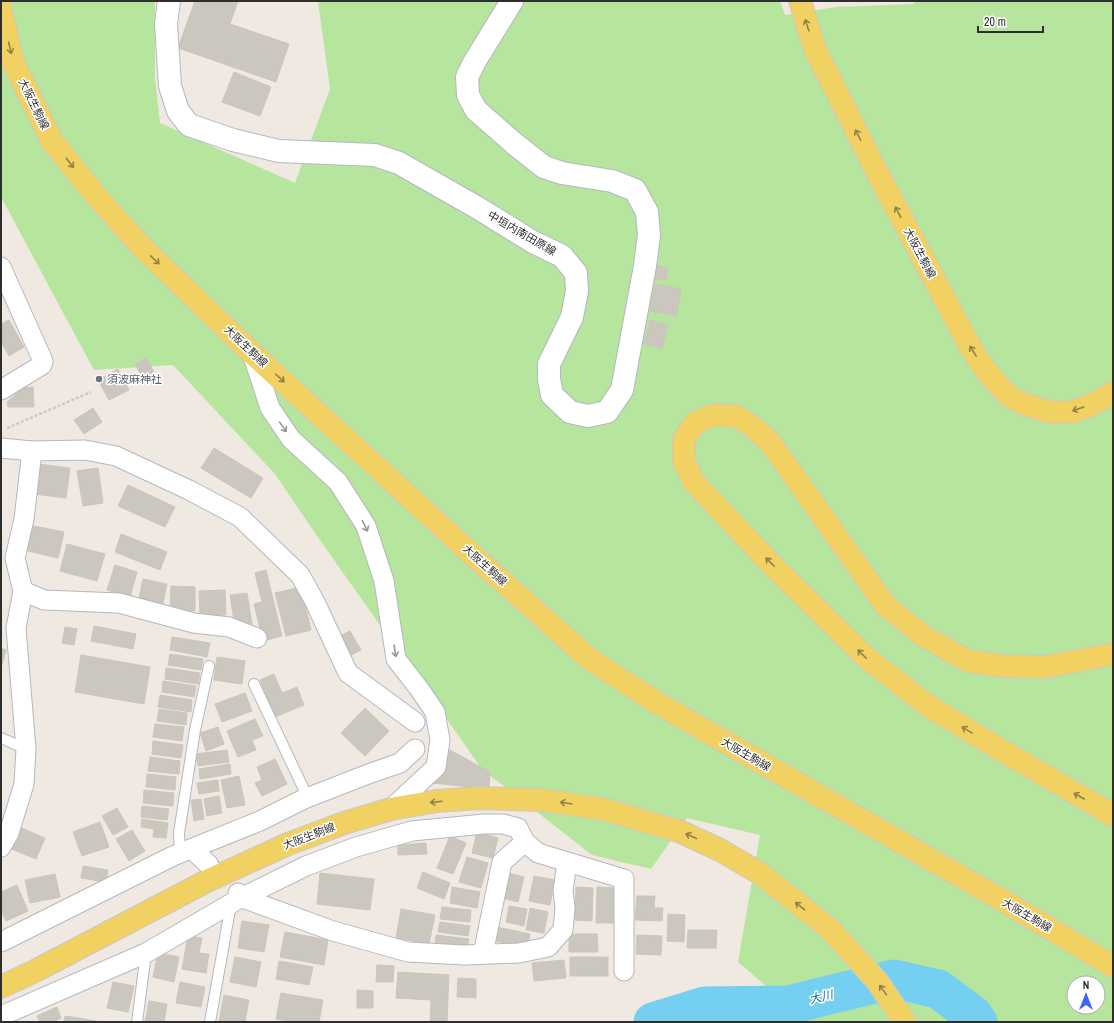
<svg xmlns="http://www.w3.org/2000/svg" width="1114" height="1023" font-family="'Archivo Narrow','Noto Sans JP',sans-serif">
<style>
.green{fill:#b6e59e;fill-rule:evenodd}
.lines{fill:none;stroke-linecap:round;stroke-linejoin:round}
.river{stroke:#75cff0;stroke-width:39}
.building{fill:#cbc7bf;stroke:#cbc5ba}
.lane-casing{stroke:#b4b7c1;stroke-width:12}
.street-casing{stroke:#b4b7c1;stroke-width:21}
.secondary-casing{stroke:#b4b7c1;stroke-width:24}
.primary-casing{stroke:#c9c9c9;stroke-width:24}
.path{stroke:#c9c9c9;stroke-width:2.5;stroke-dasharray:3 2;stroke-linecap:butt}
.lane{stroke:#fff;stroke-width:10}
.street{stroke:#fff;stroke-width:19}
.secondary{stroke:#fff;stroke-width:22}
.primary{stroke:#f2d163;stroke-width:22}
.oneway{stroke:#908048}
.oneway2{stroke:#969696}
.worship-dot{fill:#6b7280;stroke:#fff;stroke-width:1.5}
.labels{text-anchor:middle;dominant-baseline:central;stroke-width:3;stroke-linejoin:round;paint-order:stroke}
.street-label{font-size:11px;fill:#2e2e2e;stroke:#fff}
.worship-label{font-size:11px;fill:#5b616d;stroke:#fff;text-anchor:start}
.water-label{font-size:12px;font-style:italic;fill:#0d6fa3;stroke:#fff}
</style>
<rect width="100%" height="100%" fill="#efe9e1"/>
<path class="green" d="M1,1H155V77L160,123L295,183L330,89L318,1H780L785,15L836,7L914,4L915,1H1113V1022H808L738,962L760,835L687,818L651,869L592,855L482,769L317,536L275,474L173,365L94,370L1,197ZM1074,983H1098V1007H1074Z"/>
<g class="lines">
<polyline class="river" points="653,1022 705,1006 789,1005 894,979 938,989 973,1015 978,1022"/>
</g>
<g class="building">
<polygon points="195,1 238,1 230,24 289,44 276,82 178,48"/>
<polygon points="234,72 271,87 260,116 222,102"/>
<polygon points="656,266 668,268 666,280 653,278"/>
<polygon points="655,284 681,289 676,316 650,311"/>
<polygon points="9,320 24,347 9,356 1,342 1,324"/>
<polygon points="650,320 668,325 662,349 644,344"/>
<polygon points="146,358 154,372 143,378 135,364"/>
<polygon points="118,369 129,390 109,400 98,380"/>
<polygon points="33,387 34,407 8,407 7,402 22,388"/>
<polygon points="93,408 102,422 84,434 74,420"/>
<polygon points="214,448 263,478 251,498 201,468"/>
<polygon points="38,464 70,468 66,498 34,494"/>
<polygon points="98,468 103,503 83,506 77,471"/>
<polygon points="128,485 175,507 165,527 118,506"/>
<polygon points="29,525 64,532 58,558 24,550"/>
<polygon points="121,534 167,552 160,570 115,552"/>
<polygon points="67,544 105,554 97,581 60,571"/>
<polygon points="115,565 137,572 130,597 107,590"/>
<polygon points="266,570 282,636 263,641 254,604 262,602 255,573"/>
<polygon points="143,579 167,584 162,607 138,603"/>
<polygon points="171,586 195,587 195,611 170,610"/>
<polygon points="301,587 311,630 286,636 275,593"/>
<polygon points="225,590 226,615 200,616 199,591"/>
<polygon points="247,593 252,624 235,627 230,595"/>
<polygon points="94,626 136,634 133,649 91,641"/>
<polygon points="65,627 77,629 74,645 62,643"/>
<polygon points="350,631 361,650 347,657 338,637"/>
<polygon points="172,637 210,643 207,657 170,650"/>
<polygon points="1,648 6,650 1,668"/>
<polygon points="170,654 203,659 201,670 168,665"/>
<polygon points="81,655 150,667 144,704 75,692"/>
<polygon points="217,657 245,661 242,684 214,680"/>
<polygon points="166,668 200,673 198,684 165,679"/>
<polygon points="274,674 282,693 297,687 304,705 275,717 260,680"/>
<polygon points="163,681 196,686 194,697 162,692"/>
<polygon points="245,693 252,711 222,722 215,704"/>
<polygon points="160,695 192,700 191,712 158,707"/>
<polygon points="365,708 389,731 365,756 341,733"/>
<polygon points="159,709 187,713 186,725 157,721"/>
<polygon points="255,719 263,736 252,740 256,750 238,757 227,731"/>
<polygon points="155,724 184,727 182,741 153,737"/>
<polygon points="218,727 224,744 206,751 200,733"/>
<polygon points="153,741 183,745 181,758 152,754"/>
<polygon points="227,750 229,762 198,766 196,754"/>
<polygon points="450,750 490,772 489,789 433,783"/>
<polygon points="150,757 180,761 179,774 148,771"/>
<polygon points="275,759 287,784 262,796 255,783 262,780 257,767"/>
<polygon points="230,764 231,774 200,779 199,769"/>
<polygon points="147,774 176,777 175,790 146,787"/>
<polygon points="239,776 245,805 227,808 221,780"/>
<polygon points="218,780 219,791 199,794 197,783"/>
<polygon points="144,790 174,793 173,806 143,803"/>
<polygon points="219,796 222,813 207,816 204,799"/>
<polygon points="201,799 204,819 194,821 191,800"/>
<polygon points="142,806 169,809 167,820 141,817"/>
<polygon points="117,808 128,827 113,835 102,816"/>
<polygon points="142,819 168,823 166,838 153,837 154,829 141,827"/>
<polygon points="100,822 109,847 82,856 73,832"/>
<polygon points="17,826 45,838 36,859 9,848"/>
<polygon points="132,830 145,851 129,861 116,839"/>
<polygon points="477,832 498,838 493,858 472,853"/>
<polygon points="450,836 466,843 453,874 437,868"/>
<polygon points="426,843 427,854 398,855 398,845"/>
<polygon points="467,857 488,863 481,888 459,882"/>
<polygon points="83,866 108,870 106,882 81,878"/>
<polygon points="423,872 450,883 444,899 417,888"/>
<polygon points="320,873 374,879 370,910 317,904"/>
<polygon points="508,873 524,877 518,902 502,898"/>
<polygon points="55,874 60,897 30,903 25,880"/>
<polygon points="534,876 555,880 550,905 529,901"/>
<polygon points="17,885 28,911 6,921 1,910 1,892"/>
<polygon points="452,887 480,892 477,908 450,903"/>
<polygon points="576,887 593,888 592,921 575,920"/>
<polygon points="597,887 615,888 614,923 596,923"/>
<polygon points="637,896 655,896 654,908 663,908 662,921 635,920"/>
<polygon points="509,906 527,909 524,926 506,922"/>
<polygon points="442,907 471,910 470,922 440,919"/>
<polygon points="530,908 548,912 544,933 526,930"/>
<polygon points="401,909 435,915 429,944 396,938"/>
<polygon points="668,914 685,915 684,942 667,941"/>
<polygon points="242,921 269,925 264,952 238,948"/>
<polygon points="440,922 470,926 468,936 438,932"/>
<polygon points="497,927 530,934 527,948 495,941"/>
<polygon points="688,930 717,930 716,948 687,948"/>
<polygon points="285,932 328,940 324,965 280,957"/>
<polygon points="569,934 597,934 598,952 569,952"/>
<polygon points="436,935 469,939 467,949 435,945"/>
<polygon points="637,935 662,936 661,955 636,954"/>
<polygon points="188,936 202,938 199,953 209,954 206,973 182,969"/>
<polygon points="158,953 179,957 174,982 153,977"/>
<polygon points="235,957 261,962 256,987 230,982"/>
<rect x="570" y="957" width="38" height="19"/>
<polygon points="564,960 566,978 534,981 532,963"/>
<polygon points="279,961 313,967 309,985 276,979"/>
<polygon points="377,965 394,966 393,982 376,982"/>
<polygon points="398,972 449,975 447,1022 430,1022 431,1000 396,998"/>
<polygon points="458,978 476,979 476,998 457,997"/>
<polygon points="113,982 134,986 128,1012 107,1008"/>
<polygon points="180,982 205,987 201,1007 176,1003"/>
<polygon points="357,990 373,991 373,1008 357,1008"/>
<polygon points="281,993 323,1000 319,1022 294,1022 276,1019"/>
<polygon points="224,995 249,1000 245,1022 219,1022"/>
<polygon points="149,1001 167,1004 164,1022 145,1022"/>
<polygon points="57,1007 61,1018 53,1022 40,1022 37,1016"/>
<polygon points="65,1016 97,1021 97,1022 64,1022"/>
</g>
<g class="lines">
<g class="lane-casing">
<g id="lane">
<polyline points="254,684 308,798"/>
<polyline points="1,738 26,749"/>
<polyline points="180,854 179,833 195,730 209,666"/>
<polyline points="137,1022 146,953"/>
<polyline points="210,1022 231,904"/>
</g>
</g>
<g class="street-casing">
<g id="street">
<polyline points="1,267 43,361 42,365 1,390"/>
<polyline points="252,353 270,408 291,439 338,482 366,526 384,581 396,659 420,690 435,712 440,740 436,767 391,809"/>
<polyline points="1,448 32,451 85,450 116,456 189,490 240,517 300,575 315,602 348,673 415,722"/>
<polyline points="32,451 24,519 15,558 23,591 44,600 119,603 194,623 229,627 257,638"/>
<polyline points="1,847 9,833 24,784 26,749 16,628 23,591"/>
<polyline points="192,849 209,865"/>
<polyline points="238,893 243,898 333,931 408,952 464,955 519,953 548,947 563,930 565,908 563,891 567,862"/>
<polyline points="1,942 173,856 260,821 304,799 371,773 400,763 415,749"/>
<polyline points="483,954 502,862 525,842"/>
<polyline points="1,1016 146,953 237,900 306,866 356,847 412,831 484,824 503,824 518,828 525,842 538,853 624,879 624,971"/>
</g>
</g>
<g class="secondary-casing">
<polyline id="secondary" points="169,1 166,24 170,86 178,111 189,125 233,140 279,151 375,155 399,163 478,208 533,242 562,256 576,273 577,291 572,317 549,364 549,379 552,395 570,412 588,416 607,412 622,390 645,266 649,235 647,212 635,190 612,181 562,173 544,167 516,145 476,110 468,95 467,77 475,61 512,1"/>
</g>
<g class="primary-casing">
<g id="primary">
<polyline points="800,1 815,49 876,170 973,352 992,378 1008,395 1021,403 1050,412 1072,412 1093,404 1113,393"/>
<polyline points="1,10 13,62 52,141 98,198 144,249 252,353 485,566 591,660 659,704 1002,900 1113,966"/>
<polyline points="1113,654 1044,667 1004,666 968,661 922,635 886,606 770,442 752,426 736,416 713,415 696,422 684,439 684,462 694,482 774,567 868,659 930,707 1008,754 1113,815"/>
<polyline points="1,987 35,971 207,881 288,844 344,823 391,809 437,801 479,798 543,800 603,809 679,831 720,850 761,874 831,930 877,981 905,1022"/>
</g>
</g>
<polyline class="path" points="7,428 91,392"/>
<use href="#lane" class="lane"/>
<use href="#street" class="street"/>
<use href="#secondary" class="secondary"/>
<use href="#primary" class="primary"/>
</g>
<defs><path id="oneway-shaft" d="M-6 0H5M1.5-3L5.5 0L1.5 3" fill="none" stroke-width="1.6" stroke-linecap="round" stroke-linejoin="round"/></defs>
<g class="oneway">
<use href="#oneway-shaft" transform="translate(807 25) rotate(-108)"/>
<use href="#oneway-shaft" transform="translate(10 48) rotate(77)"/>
<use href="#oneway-shaft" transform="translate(858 135) rotate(-117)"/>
<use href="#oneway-shaft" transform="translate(70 163) rotate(51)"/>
<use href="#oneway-shaft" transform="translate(898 212) rotate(-118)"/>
<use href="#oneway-shaft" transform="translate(155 260) rotate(44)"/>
<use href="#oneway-shaft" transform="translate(973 351) rotate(-122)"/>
<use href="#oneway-shaft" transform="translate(280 378) rotate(42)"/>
<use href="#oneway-shaft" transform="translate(1078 409) rotate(161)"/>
<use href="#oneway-shaft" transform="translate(770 562) rotate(-134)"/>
<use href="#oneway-shaft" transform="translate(862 654) rotate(-135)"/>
<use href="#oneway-shaft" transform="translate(967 730) rotate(-149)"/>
<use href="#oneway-shaft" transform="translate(1079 796) rotate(-150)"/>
<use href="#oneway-shaft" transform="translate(436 802) rotate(173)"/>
<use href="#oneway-shaft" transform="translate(566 803) rotate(-171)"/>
<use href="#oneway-shaft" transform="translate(691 836) rotate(-155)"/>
<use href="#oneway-shaft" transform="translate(800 906) rotate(-141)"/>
<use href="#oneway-shaft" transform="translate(883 990) rotate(-125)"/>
</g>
<g class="oneway2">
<use href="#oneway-shaft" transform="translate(283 427) rotate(55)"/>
<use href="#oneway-shaft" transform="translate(365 526) rotate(64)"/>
<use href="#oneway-shaft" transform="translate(395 651) rotate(81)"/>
</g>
<circle class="worship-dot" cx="99" cy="379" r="4"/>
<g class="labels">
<g class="street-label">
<text transform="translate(34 104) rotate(64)">大阪生駒線</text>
<text transform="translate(522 233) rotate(30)">中垣内南田原線</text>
<text transform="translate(920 253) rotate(62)">大阪生駒線</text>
<text transform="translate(246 346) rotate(43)">大阪生駒線</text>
<text transform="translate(485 565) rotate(42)">大阪生駒線</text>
<text transform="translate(746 754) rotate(30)">大阪生駒線</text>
<text transform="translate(309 836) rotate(-21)">大阪生駒線</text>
<text transform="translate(1027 915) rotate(30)">大阪生駒線</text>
</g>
<g class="worship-label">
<text x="107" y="379">須波麻神社</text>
</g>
<g class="water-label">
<text transform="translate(821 997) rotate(-14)">大川</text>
</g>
</g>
<rect width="1114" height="1023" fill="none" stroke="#2e2e2e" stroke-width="4"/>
<g transform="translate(1086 995)"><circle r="19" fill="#ffffff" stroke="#ababab"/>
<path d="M0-3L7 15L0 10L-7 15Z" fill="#4264fb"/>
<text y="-6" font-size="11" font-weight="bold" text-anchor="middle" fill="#2e2e2e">N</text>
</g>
<path d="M978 26v6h65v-6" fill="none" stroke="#2e2e2e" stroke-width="2"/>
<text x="984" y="26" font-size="12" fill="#2e2e2e" stroke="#ffffff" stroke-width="3" paint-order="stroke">20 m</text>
</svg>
